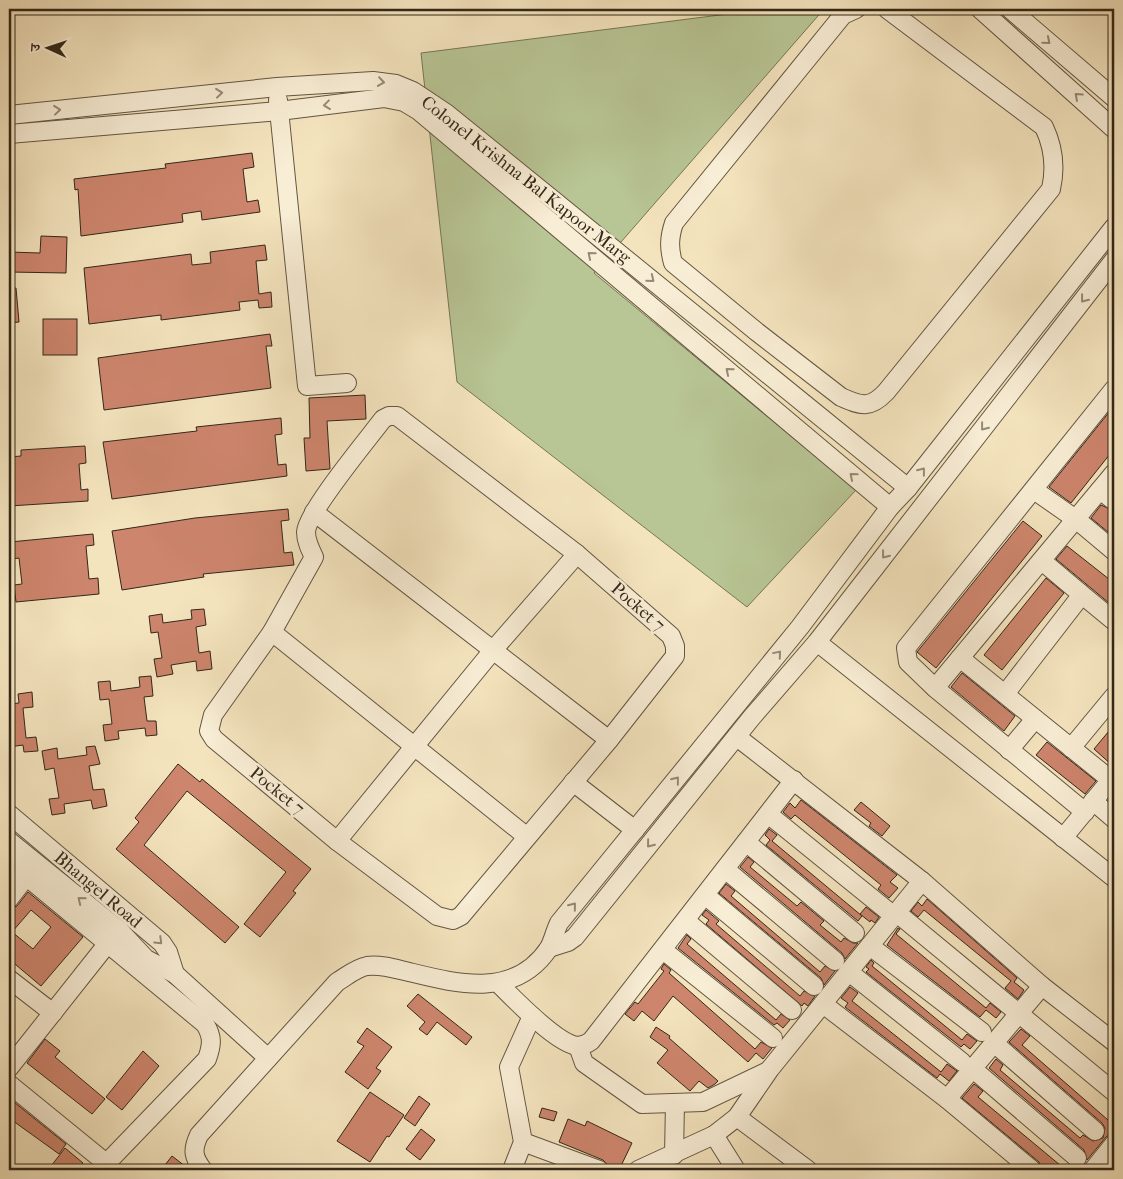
<svg xmlns="http://www.w3.org/2000/svg" width="1123" height="1179" font-family="'IM FELL French Canon','Noto Serif Devanagari',serif">
<style>
.green{fill:#b8c594;stroke:#767656}
.building{fill:#cd856d;stroke:#332718;fill-rule:evenodd}
.lines{fill:none;stroke-linecap:round;stroke-linejoin:round}
.minor-casing{stroke:#635642;stroke-width:20}
.minor{stroke:#f8edd5;stroke-width:18}
.oneway{stroke:#968a76}
.labels{text-anchor:middle;dominant-baseline:central;stroke-width:5;stroke-linejoin:round;paint-order:stroke}
.street-label{font-size:18px;fill:#332718;stroke:#f8edd5}
</style>
<rect width="100%" height="100%" fill="#f4e4be"/>
<filter id="stains"><feTurbulence type="fractalNoise" baseFrequency=".004" numOctaves="4"/><feColorMatrix values="0 0 0 0 .2 0 0 0 0 .09 0 0 0 0 .02 0 0 0 .5 -.17"/></filter>
<radialGradient id="worn" r=".72"><stop offset=".6" stop-color="#630" stop-opacity="0"/><stop offset="1" stop-color="#630" stop-opacity=".3"/></radialGradient>
<polygon class="green" points="767,9 824,9 594,273 856,490 747,607 457,382 421,53"/>
<g class="building">
<polygon points="252,153 254,167 243,169 247,202 258,200 260,212 202,220 201,211 182,214 183,222 81,236 78,189 75,190 74,179 166,168 165,164"/>
<polygon points="41,236 67,237 66,273 9,272 9,252 40,253"/>
<polygon points="265,245 267,260 256,261 259,294 271,292 272,307 259,308 258,300 239,302 240,310 161,320 161,315 89,324 84,268 191,254 192,265 211,263 210,252"/>
<polygon points="9,288 16,288 19,322 9,323"/>
<rect x="43" y="319" width="34" height="36"/>
<polygon points="270,334 272,346 266,346 271,388 104,410 98,358"/>
<polygon points="365,395 366,419 327,421 330,469 306,471 304,438 310,438 309,398"/>
<polygon points="1114,406 1114,449 1071,503 1049,487"/>
<polygon points="281,418 282,434 275,435 278,465 286,464 287,476 112,499 103,442 197,431 196,427"/>
<polygon points="85,446 86,463 79,464 81,490 88,489 88,501 9,506 9,457 21,456 21,450"/>
<polygon points="1101,505 1114,511 1114,537 1091,518"/>
<polygon points="288,509 289,520 281,521 284,553 292,552 294,565 203,574 204,577 122,590 112,531 195,518"/>
<polygon points="1023,521 1042,536 936,668 917,652"/>
<polygon points="93,534 94,545 86,546 89,579 98,578 99,594 16,602 14,585 22,584 19,558 12,559 10,542"/>
<polygon points="1067,546 1114,583 1114,597 1109,603 1056,559"/>
<polygon points="1046,578 1064,593 1002,670 984,655"/>
<polygon points="204,609 206,625 196,627 199,653 210,651 212,669 197,671 196,661 171,665 173,674 157,677 154,659 162,658 158,632 151,633 149,616 162,614 163,623 192,619 191,610"/>
<polygon points="962,673 1015,716 1004,731 951,687"/>
<polygon points="151,676 153,696 144,697 147,721 156,721 157,735 146,736 145,728 118,731 119,739 105,741 103,725 112,724 109,699 100,700 98,682 110,681 111,691 140,687 139,677"/>
<polygon points="32,692 33,707 23,708 26,738 36,737 38,751 24,752 23,745 9,747 9,704 19,703 18,694"/>
<polygon points="1114,725 1114,766 1113,766 1094,749"/>
<polygon points="1047,742 1096,781 1085,794 1036,755"/>
<polygon points="95,746 100,764 89,766 93,790 104,789 107,806 93,809 91,800 64,804 65,813 52,815 49,799 59,798 54,768 45,770 42,751 57,748 58,759 87,755 86,747"/>
<polygon points="178,764 200,782 202,779 311,869 293,891 296,893 260,937 244,924 286,872 187,791 144,845 239,927 225,943 116,849 139,822 135,818"/>
<polygon points="801,800 897,875 890,882 898,888 889,898 878,889 881,885 795,815 791,819 783,812 790,803 795,808"/>
<polygon points="861,802 890,826 882,836 869,826 871,823 854,810"/>
<polygon points="769,829 777,835 772,841 862,916 858,921 766,845 770,840 765,835"/>
<polygon points="748,857 754,862 750,867 797,906 801,902 824,921 820,925 841,942 844,938 853,943 858,943 845,959 842,953 740,867"/>
<polygon points="726,884 735,891 731,896 820,972 825,966 835,971 824,985 821,978 719,893"/>
<path d="M28,892L83,937L41,986L9,959V909L17,906ZM31,910L51,927L33,949L12,932Z"/>
<polygon points="927,899 1017,978 1014,982 1024,990 1018,999 1005,988 1011,981 924,910 918,917 911,911 918,902 922,906"/>
<polygon points="866,907 879,917 875,923 871,920 870,922 860,914"/>
<polygon points="706,910 719,921 716,924 800,996 804,991 815,996 808,1006 804,1003 802,1006 706,924 709,920 702,915"/>
<polygon points="898,928 900,929 896,934 986,1008 990,1003 1001,1012 996,1018 986,1010 980,1017 887,945"/>
<polygon points="687,935 691,939 687,944 776,1020 781,1014 790,1020 783,1028 777,1023 774,1025 678,948"/>
<polygon points="871,960 874,963 872,966 962,1040 967,1034 977,1041 970,1049 964,1044 961,1047 866,972 869,969 866,967"/>
<polygon points="664,964 671,970 669,973 755,1049 761,1042 772,1048 763,1059 756,1053 748,1062 673,996 654,1021 642,1011 634,1021 625,1014 635,1002 638,1004 664,971 661,969"/>
<polygon points="850,987 858,993 852,1001 941,1072 947,1064 957,1071 949,1081 940,1074 937,1078 845,1007 848,1003 841,998"/>
<polygon points="418,994 472,1037 466,1045 437,1022 427,1035 419,1029 425,1022 407,1006"/>
<polygon points="656,1027 670,1036 669,1038 718,1081 715,1084 708,1088 699,1081 690,1091 657,1063 668,1050 650,1037"/>
<polygon points="367,1028 392,1047 376,1068 381,1071 368,1089 345,1072 364,1046 357,1042"/>
<polygon points="1021,1029 1030,1036 1022,1045 1108,1120 1114,1113 1114,1131 1106,1137 1087,1160 1084,1150 989,1068 996,1059 1003,1065 1000,1070 1080,1138 1083,1135 1093,1141 1103,1138 1105,1128 1102,1123 1009,1042"/>
<polygon points="45,1039 60,1051 55,1057 105,1099 92,1114 27,1063"/>
<polygon points="143,1051 159,1066 122,1110 106,1097"/>
<polygon points="974,1084 983,1091 978,1097 1066,1170 1070,1166 1076,1168 1083,1166 1083,1170 1042,1170 1039,1162 962,1098"/>
<polygon points="370,1092 404,1115 389,1137 387,1136 370,1162 337,1141"/>
<polygon points="419,1096 430,1104 415,1126 404,1118"/>
<polygon points="9,1098 66,1144 59,1154 9,1118"/>
<polygon points="542,1108 557,1112 554,1121 539,1117"/>
<polygon points="568,1119 585,1126 587,1121 632,1143 619,1170 612,1170 603,1160 559,1142"/>
<polygon points="421,1129 435,1140 420,1160 406,1149"/>
<polygon points="65,1148 83,1163 77,1170 48,1170"/>
<polygon points="172,1156 190,1170 161,1170"/>
</g>
<g class="lines">
<g class="minor-casing">
<g id="minor">
<path d="M856,9L843,15L674,223C669,238 669,248 673,263L757,332L841,397C861,406 870,409 886,392L1051,189C1056,167 1054,148 1044,127L887,9"/>
<polyline points="980,9 1114,129"/>
<polyline points="1010,9 1114,98"/>
<polyline points="278,100 307,386 347,383"/>
<polyline points="9,115 277,87 373,81 396,84 413,91 446,113 908,488"/>
<polyline points="9,134 279,111 384,98 404,102 419,111 890,507"/>
<path d="M389,416H397L577,554L671,636L675,646V656L609,740L461,916L453,920L437,916L337,841L214,739L209,731L213,715L272,632L314,557C310,549 306,541 306,532C307,512 368,439 383,419Z"/>
<polyline points="1034,490 1077,520 1114,551"/>
<polyline points="1100,490 1114,501"/>
<polyline points="314,512 609,740"/>
<polyline points="1080,593 1114,621"/>
<polyline points="272,632 526,836"/>
<polyline points="817,642 1114,878"/>
<polyline points="960,658 1111,780"/>
<polyline points="935,688 908,662 906,648 1114,389"/>
<polyline points="1005,694 1080,597 1080,593 1042,561"/>
<polyline points="737,737 922,881 1042,986 1114,1042"/>
<polyline points="1071,748 1114,696"/>
<polyline points="1009,750 1035,719"/>
<polyline points="573,782 635,830"/>
<polyline points="1093,801 1114,819"/>
<polyline points="1085,812 935,688 1114,473"/>
<polyline points="9,814 162,943 168,952 175,974"/>
<polyline points="768,814 894,916"/>
<polyline points="1063,838 1114,776"/>
<polyline points="9,841 119,930 146,959 175,974 268,1058"/>
<polyline points="337,841 494,649 577,554"/>
<polyline points="746,842 855,933"/>
<path d="M9,862L205,1024C213,1037 212,1045 207,1059L100,1170"/>
<polyline points="725,869 835,961"/>
<polyline points="705,895 814,986"/>
<polyline points="9,899 26,877"/>
<polyline points="897,913 1114,1092"/>
<polyline points="686,921 792,1010"/>
<polyline points="870,946 982,1032"/>
<polyline points="549,948 568,942 575,937 752,717 817,642 1114,260"/>
<polyline points="663,950 773,1038"/>
<polyline points="849,972 962,1062"/>
<polyline points="9,979 53,1013"/>
<path d="M498,983C513,998 556,1043 577,1046C583,1046 587,1044 591,1041L794,780"/>
<polyline points="823,1004 947,1099 1032,1170"/>
<polyline points="994,1043 1095,1131"/>
<polyline points="578,1046 584,1063 642,1104 703,1102 768,1071"/>
<polyline points="9,1068 108,943"/>
<polyline points="973,1069 1077,1158"/>
<polyline points="9,1084 106,1163"/>
<polyline points="947,1099 1042,986"/>
<polyline points="737,1117 808,1170"/>
<polyline points="714,1135 736,1170"/>
<polyline points="523,1142 599,1170"/>
<polyline points="674,1155 675,1103"/>
<path d="M203,1170C193,1157 192,1150 199,1135L337,982C347,976 356,968 367,966C381,964 396,969 409,972C458,984 515,999 549,948C553,941 555,931 559,923L800,627L890,507L908,488L1114,227"/>
<polyline points="512,1170 523,1142 509,1067 532,1016"/>
<polyline points="638,1170 714,1135 737,1117 770,1069 922,881"/>
<polyline points="1093,1170 1114,1144"/>
</g>
</g>
<use href="#minor" class="minor"/>
</g>
<defs><path id="oneway-chevron" d="M-2-3.5L2.5 0L-2 3.5" fill="none" stroke-width="1.6" stroke-linecap="round" stroke-linejoin="round" transform="scale(1.25)"/></defs>
<g class="oneway">
<use href="#oneway-chevron" transform="translate(1047 41) rotate(40)"/>
<use href="#oneway-chevron" transform="translate(381 82) rotate(8)"/>
<use href="#oneway-chevron" transform="translate(219 93) rotate(-6)"/>
<use href="#oneway-chevron" transform="translate(1078 96) rotate(-138)"/>
<use href="#oneway-chevron" transform="translate(327 105) rotate(173)"/>
<use href="#oneway-chevron" transform="translate(57 110) rotate(-6)"/>
<use href="#oneway-chevron" transform="translate(591 255) rotate(-140)"/>
<use href="#oneway-chevron" transform="translate(651 279) rotate(39)"/>
<use href="#oneway-chevron" transform="translate(1084 299) rotate(128)"/>
<use href="#oneway-chevron" transform="translate(729 371) rotate(-140)"/>
<use href="#oneway-chevron" transform="translate(984 427) rotate(128)"/>
<use href="#oneway-chevron" transform="translate(922 471) rotate(-52)"/>
<use href="#oneway-chevron" transform="translate(853 476) rotate(-140)"/>
<use href="#oneway-chevron" transform="translate(885 555) rotate(128)"/>
<use href="#oneway-chevron" transform="translate(778 654) rotate(-50)"/>
<use href="#oneway-chevron" transform="translate(676 780) rotate(-51)"/>
<use href="#oneway-chevron" transform="translate(650 844) rotate(129)"/>
<use href="#oneway-chevron" transform="translate(81 900) rotate(-141)"/>
<use href="#oneway-chevron" transform="translate(573 906) rotate(-51)"/>
<use href="#oneway-chevron" transform="translate(159 941) rotate(44)"/>
</g>
<g class="labels">
<g class="street-label">
<text transform="translate(526 180) rotate(38)">Colonel Krishna Bal Kapoor Marg</text>
<text transform="translate(638 607) rotate(41)">Pocket 7</text>
<text transform="translate(277 791) rotate(39)">Pocket 7</text>
<text transform="translate(98 890) rotate(40)">Bhangel Road</text>
</g>
</g>
<rect width="1123" height="1179" fill="none" stroke="#f4e4be" stroke-width="30"/>
<rect x="10" y="10" width="1103" height="1159" fill="none" stroke="#332718" stroke-width="2.5"/>
<rect x="15" y="15" width="1093" height="1149" fill="none" stroke="#332718"/>
<g transform="translate(48 48) rotate(273)" stroke="#f8edd5" stroke-width="4" paint-order="stroke">
<path d="M0-4L9 19L0 12L-9 19Z" fill="#332718"/>
<text y="-8" font-size="14" font-weight="bold" text-anchor="middle" fill="#332718">उ</text>
</g>
<rect width="100%" height="100%" filter="url(#stains)"/>
<rect width="100%" height="100%" fill="url(#worn)"/>
</svg>
